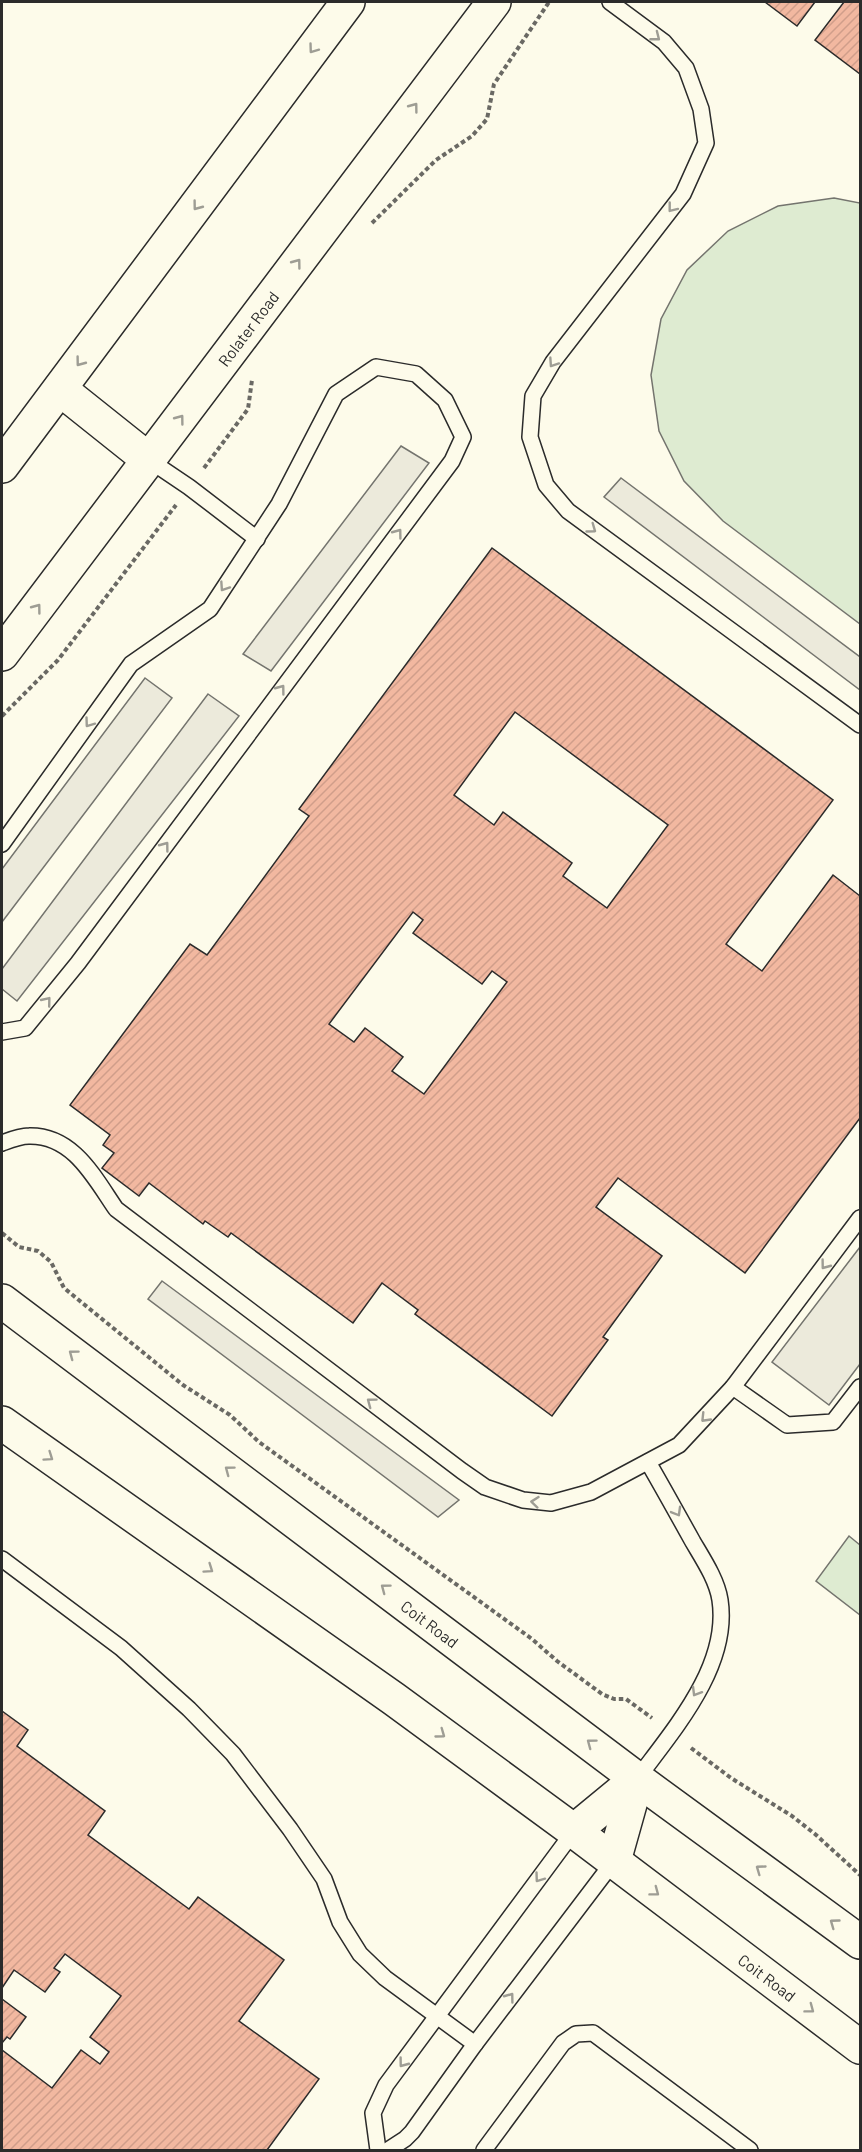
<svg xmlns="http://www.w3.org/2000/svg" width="862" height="2152" font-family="Barlow,sans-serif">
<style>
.pitch{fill:#deebd1;stroke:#74746e;stroke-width:1.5}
.parking{fill:#eceadb;stroke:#74746e;stroke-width:1.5}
.building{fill:url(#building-hatch);stroke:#2b2b2b;stroke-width:1.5;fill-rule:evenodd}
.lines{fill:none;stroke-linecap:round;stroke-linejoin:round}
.lane-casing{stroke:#2b2b2b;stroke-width:18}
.secondary-casing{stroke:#2b2b2b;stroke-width:36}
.path{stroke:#6a6964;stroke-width:4;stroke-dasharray:4.5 3;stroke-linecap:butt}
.lane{stroke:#fdfbea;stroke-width:15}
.secondary{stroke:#fdfbea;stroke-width:33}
.oneway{stroke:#9e9d94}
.labels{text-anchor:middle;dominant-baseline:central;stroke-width:4.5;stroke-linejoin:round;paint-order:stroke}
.street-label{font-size:16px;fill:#2b2b2b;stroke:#fdfbea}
</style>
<defs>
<pattern id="building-hatch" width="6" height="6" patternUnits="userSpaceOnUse" patternTransform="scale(1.5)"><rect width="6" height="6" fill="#f2b8a0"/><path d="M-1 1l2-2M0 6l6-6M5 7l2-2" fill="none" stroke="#d09e8a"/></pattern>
</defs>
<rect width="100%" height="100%" fill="#fdfbea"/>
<g class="pitch">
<polygon points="834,198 860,203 860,624 723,521 684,481 659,431 651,375 661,319 687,270 728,231 778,206"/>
<polygon points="849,1536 860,1545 860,1615 816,1581"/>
</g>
<g class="parking">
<polygon points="401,446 429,463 271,671 243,654"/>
<polygon points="621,478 860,657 860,690 604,497"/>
<polygon points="145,678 172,698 2,922 2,869"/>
<polygon points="208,694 239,716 17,1001 2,989 2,969"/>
<polygon points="860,1247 860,1364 829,1405 772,1362"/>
<polygon points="162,1281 459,1500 438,1517 148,1299"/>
</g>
<g class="building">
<polygon points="765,2 815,2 797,26"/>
<polygon points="844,2 860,2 860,74 815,40"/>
<path d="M492,548L833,800L726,944L762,971L833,875L860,896V1118L745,1273L618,1178L596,1207L662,1256L603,1337L608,1340L552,1416L415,1314L418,1310L382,1283L353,1323L231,1233L228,1237L205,1221L203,1224L149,1183L139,1196L102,1168L114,1153L103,1145L110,1135L70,1105L190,944L207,955L309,816L299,809ZM515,712L668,825L607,908L563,876L572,863L503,812L494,825L454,795ZM413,912L423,920L413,933L482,984L492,971L507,982L424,1094L392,1071L403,1057L365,1028L354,1042L329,1024Z"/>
<polygon points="2,1711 28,1730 17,1746 105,1811 88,1835 189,1909 198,1897 284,1960 239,2021 319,2079 267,2150 2,2150 2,2050 52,2088 81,2050 100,2064 109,2052 90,2037 121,1996 65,1954 54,1968 60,1972 45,1992 14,1970 2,1988"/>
<polygon points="2,1999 26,2017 10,2039 7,2037 2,2043"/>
</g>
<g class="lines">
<g class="lane-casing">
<g id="lane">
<polyline points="610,2 664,42 686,68 701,109 706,143 683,194 553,362 533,396 530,437 546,485 568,511 860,725"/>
<polyline points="149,460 189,487 257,539"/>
<polyline points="2,844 131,664 210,609 279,504 336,394 376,367 416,374 445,400 463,437 452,461 78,963 25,1028 2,1032"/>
<path d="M2,1143C10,1140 20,1136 29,1136C73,1135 94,1177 116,1209L462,1471L485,1487L523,1500L551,1503L591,1492L679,1445L733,1387L860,1218"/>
<polyline points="733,1387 787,1425 833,1422 860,1387"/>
<polyline points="2,1559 121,1648 189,1709 233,1754 290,1829 324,1879 340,1922 360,1954 385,1978 475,2044"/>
<path d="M637,1779C674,1729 730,1666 720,1600C717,1580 703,1559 693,1542C678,1515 663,1488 648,1462"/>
<polyline points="378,2150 373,2113 386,2085 574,1831"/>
<polyline points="388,2150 405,2139 412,2132 475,2044 614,1861"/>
<polyline points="484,2150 563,2043 576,2034 593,2033 750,2150"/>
</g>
</g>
<g class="secondary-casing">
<g id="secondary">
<polyline points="60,389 149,460"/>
<polyline points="2,466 348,2"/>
<path id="s1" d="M2,654L494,2"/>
<path id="s2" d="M2,1301L637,1779L860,1942"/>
<path id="s3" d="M2,1423L394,1699L574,1831L860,2047"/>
<polyline points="574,1831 637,1779"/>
<polyline points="614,1861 637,1779"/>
</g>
</g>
<g class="path">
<polyline points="372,223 436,160 472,136 487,119 494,84 549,2"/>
<polyline points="204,468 248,409 252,380"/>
<polyline points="2,716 58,660 176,505"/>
<polyline points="2,1233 19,1247 38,1251 51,1262 64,1288 183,1385 230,1415 259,1442 532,1639 557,1661 602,1694 614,1699 626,1699 652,1718"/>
<polyline points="691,1748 731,1778 792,1816 815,1834 860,1875"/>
</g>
<use href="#lane" class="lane"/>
<use href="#secondary" class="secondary"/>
</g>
<defs><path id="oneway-chevron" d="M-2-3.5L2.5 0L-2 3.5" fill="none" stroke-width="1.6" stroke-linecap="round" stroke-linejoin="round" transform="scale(1.5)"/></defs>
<g class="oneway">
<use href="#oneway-chevron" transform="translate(656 37) rotate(38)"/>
<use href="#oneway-chevron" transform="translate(313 49) rotate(126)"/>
<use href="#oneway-chevron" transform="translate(414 107) rotate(-53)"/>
<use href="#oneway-chevron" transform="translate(197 206) rotate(127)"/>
<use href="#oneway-chevron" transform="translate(672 208) rotate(128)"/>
<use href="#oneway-chevron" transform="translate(297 263) rotate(-53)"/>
<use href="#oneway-chevron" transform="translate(80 362) rotate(127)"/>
<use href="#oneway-chevron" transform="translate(553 363) rotate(124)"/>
<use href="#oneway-chevron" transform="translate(180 419) rotate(-53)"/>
<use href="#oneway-chevron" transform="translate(592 529) rotate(36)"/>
<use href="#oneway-chevron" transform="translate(398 533) rotate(-53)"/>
<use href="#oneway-chevron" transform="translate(224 587) rotate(124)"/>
<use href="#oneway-chevron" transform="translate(37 608) rotate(-53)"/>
<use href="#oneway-chevron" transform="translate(281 689) rotate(-53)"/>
<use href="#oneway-chevron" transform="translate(89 723) rotate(126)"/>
<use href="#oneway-chevron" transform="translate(165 846) rotate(-53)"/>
<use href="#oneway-chevron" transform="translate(47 1001) rotate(-51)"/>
<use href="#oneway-chevron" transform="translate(825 1265) rotate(127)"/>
<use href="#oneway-chevron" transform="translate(73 1354) rotate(-143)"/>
<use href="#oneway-chevron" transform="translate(371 1402) rotate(-143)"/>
<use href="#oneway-chevron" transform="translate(705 1418) rotate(134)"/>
<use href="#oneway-chevron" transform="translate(49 1457) rotate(35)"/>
<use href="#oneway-chevron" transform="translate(229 1470) rotate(-143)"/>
<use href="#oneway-chevron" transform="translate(535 1502) rotate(-174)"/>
<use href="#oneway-chevron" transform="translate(677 1512) rotate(60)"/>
<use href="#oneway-chevron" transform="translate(209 1569) rotate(35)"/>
<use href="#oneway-chevron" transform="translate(385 1588) rotate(-143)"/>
<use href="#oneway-chevron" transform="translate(696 1692) rotate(121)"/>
<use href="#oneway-chevron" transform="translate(441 1734) rotate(36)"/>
<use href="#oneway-chevron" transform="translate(591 1743) rotate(-143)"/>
<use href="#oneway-chevron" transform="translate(760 1869) rotate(-144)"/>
<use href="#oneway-chevron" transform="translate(539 1878) rotate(126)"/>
<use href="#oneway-chevron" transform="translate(655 1892) rotate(37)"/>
<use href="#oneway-chevron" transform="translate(834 1923) rotate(-144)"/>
<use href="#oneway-chevron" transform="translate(510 1997) rotate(-53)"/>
<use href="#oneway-chevron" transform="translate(810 2009) rotate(37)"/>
<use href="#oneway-chevron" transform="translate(403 2063) rotate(127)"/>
</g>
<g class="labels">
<g class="street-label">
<text stroke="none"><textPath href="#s1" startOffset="408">Rolater Road</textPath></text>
<text stroke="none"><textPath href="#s2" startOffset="536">Coit Road</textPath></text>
<text stroke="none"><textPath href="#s3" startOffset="945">Coit Road</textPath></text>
</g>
</g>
<rect width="862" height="2152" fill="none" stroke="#2b2b2b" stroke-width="6"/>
</svg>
